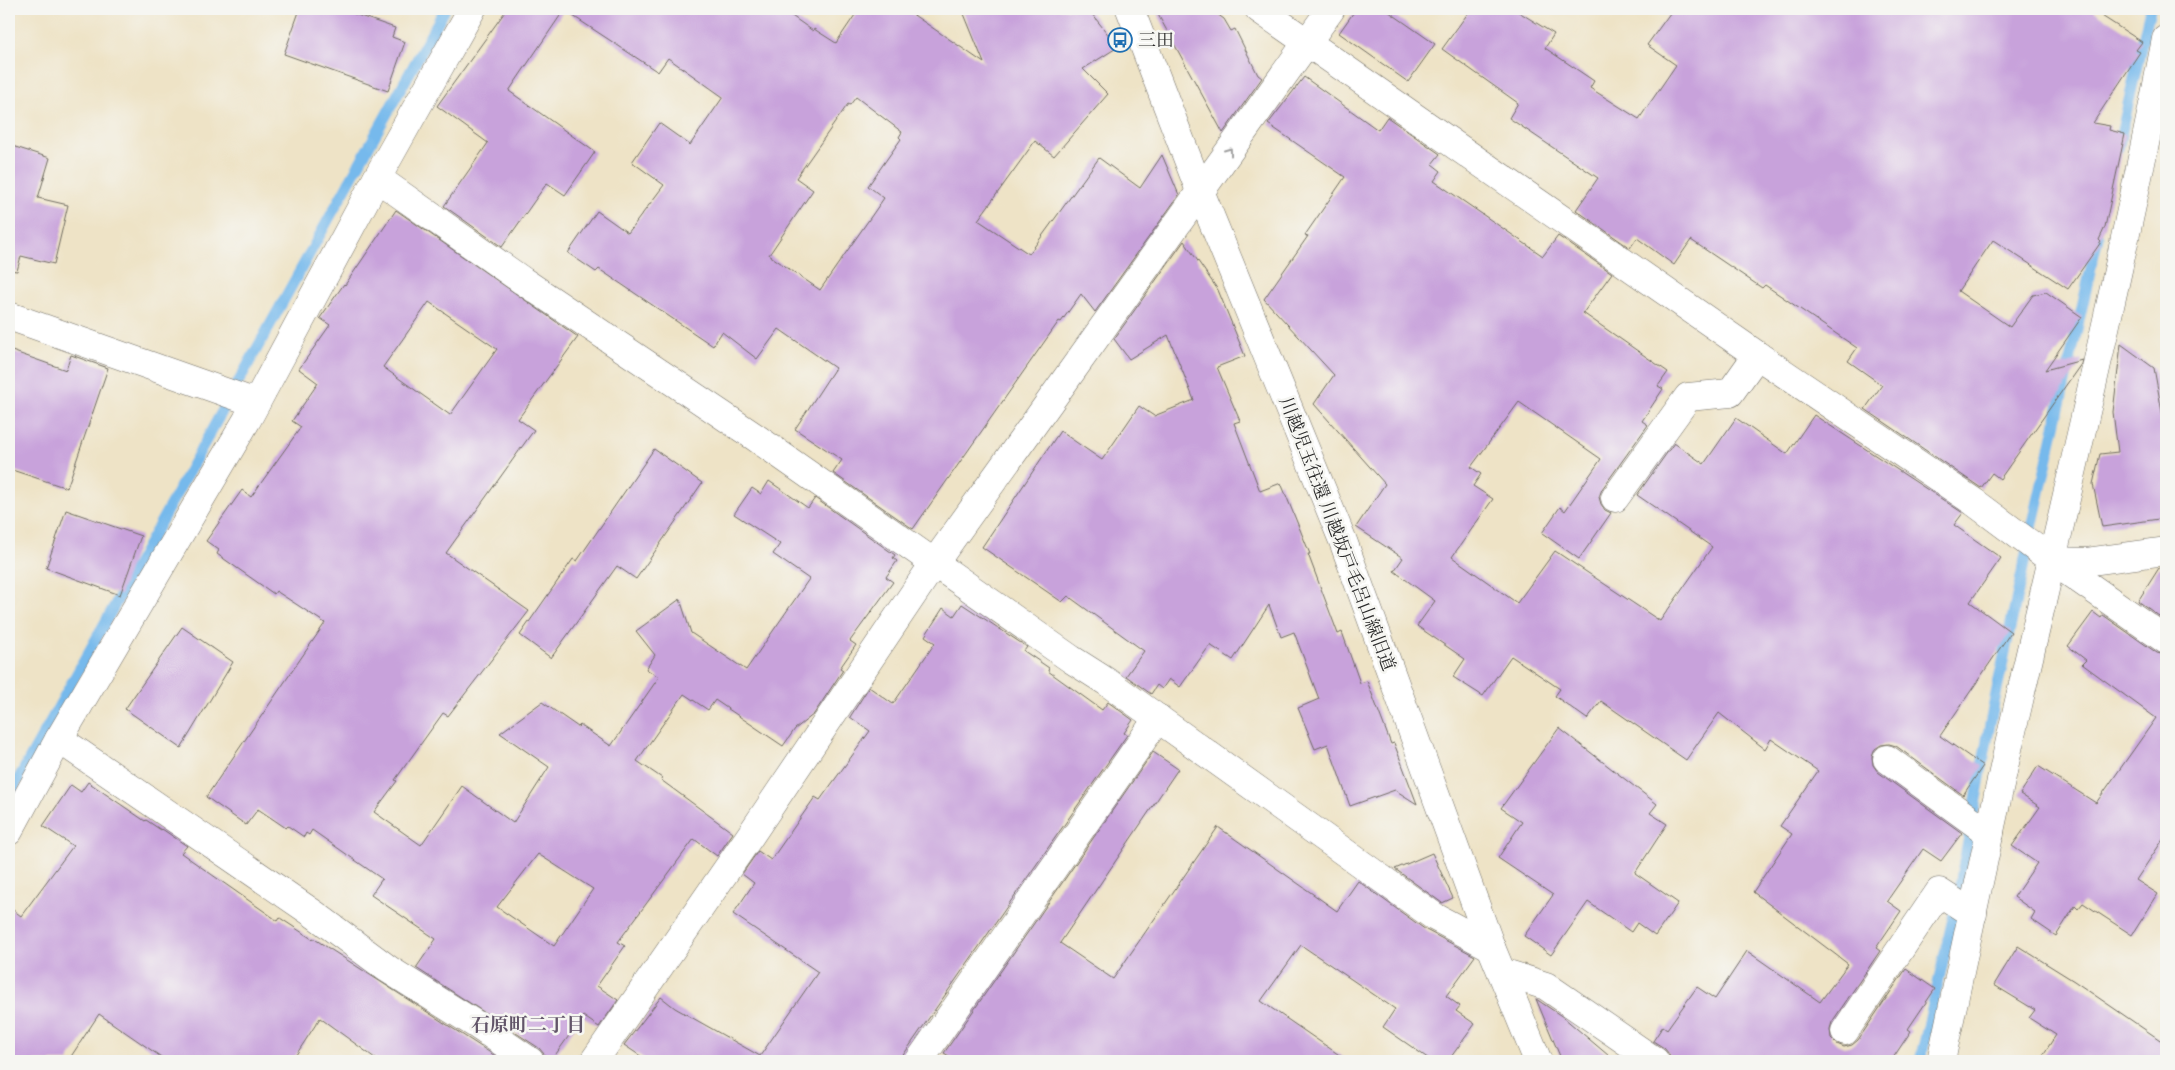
<svg xmlns="http://www.w3.org/2000/svg" width="2175" height="1070" font-family="'Libre Bodoni','Noto Serif JP',serif">
<style>
.lines{fill:none;stroke-linecap:round;stroke-linejoin:round}
.stream{stroke:#76b9ec;stroke-width:11}
.building{fill:#c8a2db;fill-rule:evenodd}
.minor-casing{stroke:#6f6b61;stroke-width:29}
.tertiary-casing{stroke:#6f6b61;stroke-width:29}
.minor{stroke:#fff;stroke-width:28}
.tertiary{stroke:#fff;stroke-width:28}
.oneway{stroke:#a0a0a0}
.labels{text-anchor:middle;dominant-baseline:central;stroke-width:5;stroke-linejoin:round;paint-order:stroke}
.poi-label{font-size:18px;fill:#2b2b2b;stroke:#f6f6f2;text-anchor:start}
.street-label{font-size:18px;fill:#2b2b2b;stroke:#f6f6f2}
.neighbourhood-label{font-size:19px;font-weight:bold;fill:#625569;stroke:#f6f6f2}
</style>
<rect width="100%" height="100%" fill="#f6f6f2"/>
<filter id="ink" filterUnits="userSpaceOnUse"><feTurbulence type="fractalNoise" baseFrequency=".02" numOctaves="2"/><feDisplacementMap in="SourceGraphic" scale="10" xChannelSelector="R" yChannelSelector="G"/><feConvolveMatrix kernelMatrix="1 2 1 2 8 2 1 2 1" color-interpolation-filters="sRGB"/></filter>
<filter id="wash" filterUnits="userSpaceOnUse"><feTurbulence type="fractalNoise" baseFrequency=".0096" numOctaves="4" result="noise"/><feDisplacementMap in="SourceGraphic" scale="20" xChannelSelector="R" yChannelSelector="G"/><feGaussianBlur stdDeviation="1.12" result="paint"/><feColorMatrix in="noise" values="0 0 0 0 0 0 0 0 0 0 0 0 0 0 0 0 0 1.4 0 .05"/><feComposite in="paint" operator="in"/></filter>
<g filter="url(#wash)">
<rect width="100%" height="100%" fill="#eee3c6"/>
<g class="lines">
<g class="stream">
<polyline points="2118,148 2150,9"/>
<polyline points="9,796 445,9"/>
<polyline points="1920,1061 1957,901 1993,708 2026,554 2098,237"/>
</g>
</g>
<g id="blocks">
<g class="building">
<polygon points="300,9 340,9 395,28 392,37 405,42 388,91 284,54"/>
<path d="M507,9H782L813,31L814,29L836,43L859,9H905L984,63L962,9H1088L1118,47L1083,69L1108,94L1054,156L1035,141L978,220L1029,254L1099,158L1140,188L1162,155L1179,195L1095,312L1081,294L1061,322L1059,321L913,529L833,473L842,460L795,429L835,368L779,329L757,359L722,332L713,346L599,269L596,272L568,253L597,211L628,233L664,185L632,162L659,123L690,145L723,97L668,58L658,72L564,10L509,91L595,152L565,195L547,183L502,247L444,206L488,143L437,106ZM856,97L902,132L899,137L901,139L868,186L884,198L820,290L769,255L813,190L796,178L848,104L850,105Z"/>
<polygon points="1155,9 1210,9 1224,19 1231,31 1235,29 1258,75 1262,78 1223,133"/>
<polygon points="1356,9 1385,9 1435,44 1408,82 1339,33"/>
<polygon points="1471,9 1514,9 1554,34 1545,48 1594,81 1590,88 1639,119 1676,65 1647,45 1673,9 2091,9 2142,42 2136,50 2140,52 2093,123 2110,126 2109,130 2125,134 2105,227 2099,240 2101,242 2068,289 1993,240 1958,291 2010,327 2033,295 2046,292 2082,317 2045,370 2082,360 2081,364 2000,479 1992,473 1981,488 1865,409 1882,385 1848,361 1857,348 1765,285 1762,288 1691,240 1674,265 1637,238 1630,248 1576,210 1598,178 1509,118 1518,103 1442,49"/>
<polygon points="1304,77 1378,130 1387,117 1440,154 1432,164 1441,171 1434,181 1543,256 1558,236 1612,273 1583,313 1668,372 1658,386 1663,389 1642,421 1648,425 1602,489 1599,497 1601,504 1605,510 1611,513 1579,559 1542,533 1560,507 1565,511 1601,459 1519,402 1471,467 1481,474 1473,486 1493,499 1452,557 1517,603 1555,551 1660,621 1712,547 1637,495 1674,443 1704,464 1736,418 1787,454 1814,415 1963,513 1954,525 2001,558 1970,602 2011,632 1940,736 1983,766 1963,795 1896,746 1889,744 1881,745 1875,749 1872,757 1873,765 1878,772 1962,833 1941,861 1923,849 1887,901 1901,911 1876,948 1880,951 1832,1022 1830,1029 1831,1038 1837,1044 1844,1047 1852,1045 1858,1040 1906,969 1935,989 1908,1029 1911,1031 1891,1061 1670,1061 1669,1054 1664,1048 1653,1041 1663,1026 1667,1029 1697,987 1715,999 1747,951 1820,1002 1848,964 1753,892 1792,834 1780,826 1818,771 1771,739 1765,749 1719,713 1686,760 1601,701 1587,719 1555,696 1560,689 1511,656 1483,696 1453,677 1465,659 1417,626 1435,601 1394,571 1403,558 1356,527 1385,484 1314,404 1334,375 1264,299 1308,236 1305,235 1345,177 1268,124"/>
<polygon points="9,145 50,158 38,198 68,205 54,264 21,256 17,271 9,270"/>
<path d="M396,210L578,337L518,419L534,430L446,553L529,611L448,716L443,713L395,780L397,781L374,812L421,845L462,786L513,823L549,767L500,733L542,702L578,727L580,725L611,746L659,677L646,669L655,655L636,631L680,599L691,633L746,670L809,579L773,554L780,544L734,514L752,488L761,494L769,481L808,508L815,498L895,555L893,558L897,561L886,577L893,582L850,641L856,645L840,668L843,670L814,714L795,729L783,746L715,700L708,710L684,694L637,761L662,778L661,780L733,833L717,856L694,839L618,942L625,946L597,986L618,1000L599,1027L583,1016L551,1061H545L544,1054L539,1048L416,968L436,939L371,895L382,879L312,830L309,835L306,833L304,837L288,826L286,828L258,809L246,825L206,797L325,623L276,591L274,594L217,554L219,550L206,541L242,490L251,497L301,427L292,421L318,383L299,369L330,325L320,318L344,284L345,285ZM429,302L497,349L450,415L383,367ZM538,854L593,889L554,946L497,907Z"/>
<polygon points="1184,241 1218,290 1245,356 1217,367 1240,421 1234,423 1260,491 1281,483 1310,554 1308,554 1338,634 1342,632 1360,683 1367,681 1391,744 1394,743 1417,804 1395,790 1350,806 1328,744 1315,749 1298,708 1319,699 1294,632 1281,637 1269,605 1233,660 1210,645 1180,687 1169,679 1162,689 1157,685 1151,694 1126,676 1144,651 1068,596 1062,602 982,547 1060,431 1102,460 1139,406 1154,416 1194,400 1168,335 1129,359 1114,339"/>
<polygon points="2121,344 2154,368 2166,434 2166,518 2102,527 2093,484 2100,454 2118,452 2113,412"/>
<polygon points="9,350 66,370 71,355 108,368 67,488 9,469"/>
<polygon points="654,449 702,483 636,579 617,566 551,658 520,635 573,559 577,561"/>
<polygon points="66,510 141,536 120,595 46,568"/>
<polygon points="2166,567 2166,621 2138,601 2159,568"/>
<polygon points="962,604 1027,647 1024,651 1049,668 1048,671 1102,710 1108,702 1133,720 1124,733 1127,735 899,1061 648,1061 624,1045 661,997 675,1008 760,1056 818,972 733,914 754,883 742,874 758,851 771,860 815,797 820,800 870,731 850,717 869,687 893,704 935,643 925,636 943,608 954,616"/>
<polygon points="2093,612 2101,618 2103,615 2157,653 2166,655 2166,835 2136,880 2158,894 2132,935 2083,903 2078,909 2075,906 2056,936 2031,919 2035,912 2014,897 2037,863 2012,846 2040,807 2020,794 2038,766 2096,803 2156,718 2082,664 2086,660 2068,646"/>
<polygon points="182,627 233,662 181,748 125,709"/>
<polygon points="1559,728 1657,804 1650,813 1667,824 1635,873 1678,903 1655,936 1637,923 1631,932 1588,902 1551,955 1524,936 1553,895 1498,858 1522,822 1501,808"/>
<polygon points="1153,752 1178,769 1060,943 1113,979 1218,827 1337,911 1358,881 1426,930 1475,956 1446,996 1460,1006 1456,1011 1475,1024 1448,1061 1432,1061 1383,1027 1395,1009 1301,945 1261,1001 1348,1061 957,1061 944,1053"/>
<polygon points="88,782 145,821 146,820 161,830 162,829 187,846 181,853 278,921 280,918 312,939 313,938 503,1061 379,1061 320,1018 292,1061 167,1061 99,1014 68,1061 9,1061 9,907 21,916 73,846 43,826 71,785 81,792"/>
<polygon points="1432,853 1453,898 1442,903 1395,869"/>
<polygon points="2018,946 2074,981 2166,1044 2166,1061 2039,1061 2056,1035 2029,1018 2035,1010 1994,985"/>
<polygon points="1536,999 1563,1017 1615,1061 1562,1061"/>
</g>
</g>
</g>
<g filter="url(#ink)">
<use href="#blocks" fill-opacity="0" stroke="#6f6b61" stroke-width="1"/>
<g class="lines">
<g class="minor-casing">
<g id="minor">
<polyline points="1259,9 1757,355 1974,502 2053,561 2166,640"/>
<polyline points="377,178 523,281 755,437 1071,659 1107,682 1435,917 1491,947"/>
<polyline points="9,316 256,403"/>
<polyline points="1615,498 1688,397 1730,393 1757,355"/>
<polyline points="2053,561 2085,562 2166,551"/>
<polyline points="59,739 314,914 388,969 477,1025 530,1061"/>
<polyline points="1887,759 1990,834"/>
<polyline points="9,831 59,739 247,420 377,178 472,9"/>
<polyline points="1502,972 1546,986 1655,1061"/>
<polyline points="1845,1031 1939,892 1973,914"/>
<polyline points="594,1061 750,836 935,562 1331,9"/>
<polyline points="919,1061 1158,718"/>
<path d="M1941,1061C1967,941 1991,821 2019,701C2070,481 2123,261 2166,39"/>
</g>
</g>
<g class="tertiary-casing">
<polyline id="tertiary" points="1130,9 1200,191 1343,541 1491,947 1538,1061"/>
</g>
<use href="#minor" class="minor"/>
<use href="#tertiary" class="tertiary"/>
</g>
<defs><path id="oneway-chevron" d="M-2-3.5L2.5 0L-2 3.5" fill="none" stroke-width="1.6" stroke-linecap="round" stroke-linejoin="round" transform="scale(1.25)"/></defs>
<use class="oneway" href="#oneway-chevron" transform="translate(1229 151) rotate(-54)"/>
</g>
<defs>
<g id="bus-ring" transform="scale(1.25)"><circle r="9.5" fill="#f6f6f2" stroke="#1f6fb2" stroke-width="1.5"/><path d="M-5-6H5V4H4V6H2V4H-2V6H-4V4H-5ZM-3.5-4V0h7V-4ZM-3.5 1.2v1.5H-2V1.2ZM2 1.2v1.5H3.5V1.2Z" fill="#1f6fb2"/></g>
</defs>
<g fill-rule="evenodd">
<use href="#bus-ring" x="1120" y="40"/>
</g>
<g class="labels">
<g class="poi-label">
<text x="1138" y="40">三田</text>
</g>
<g class="street-label">
<text transform="translate(1337 534) rotate(69)">川越児玉往還 川越坂戸毛呂山線旧道</text>
</g>
<g class="neighbourhood-label">
<text x="528" y="1025">石原町二丁目</text>
</g>
</g>
<rect width="2175" height="1070" fill="none" stroke="#f6f6f2" stroke-width="30"/>
</svg>
